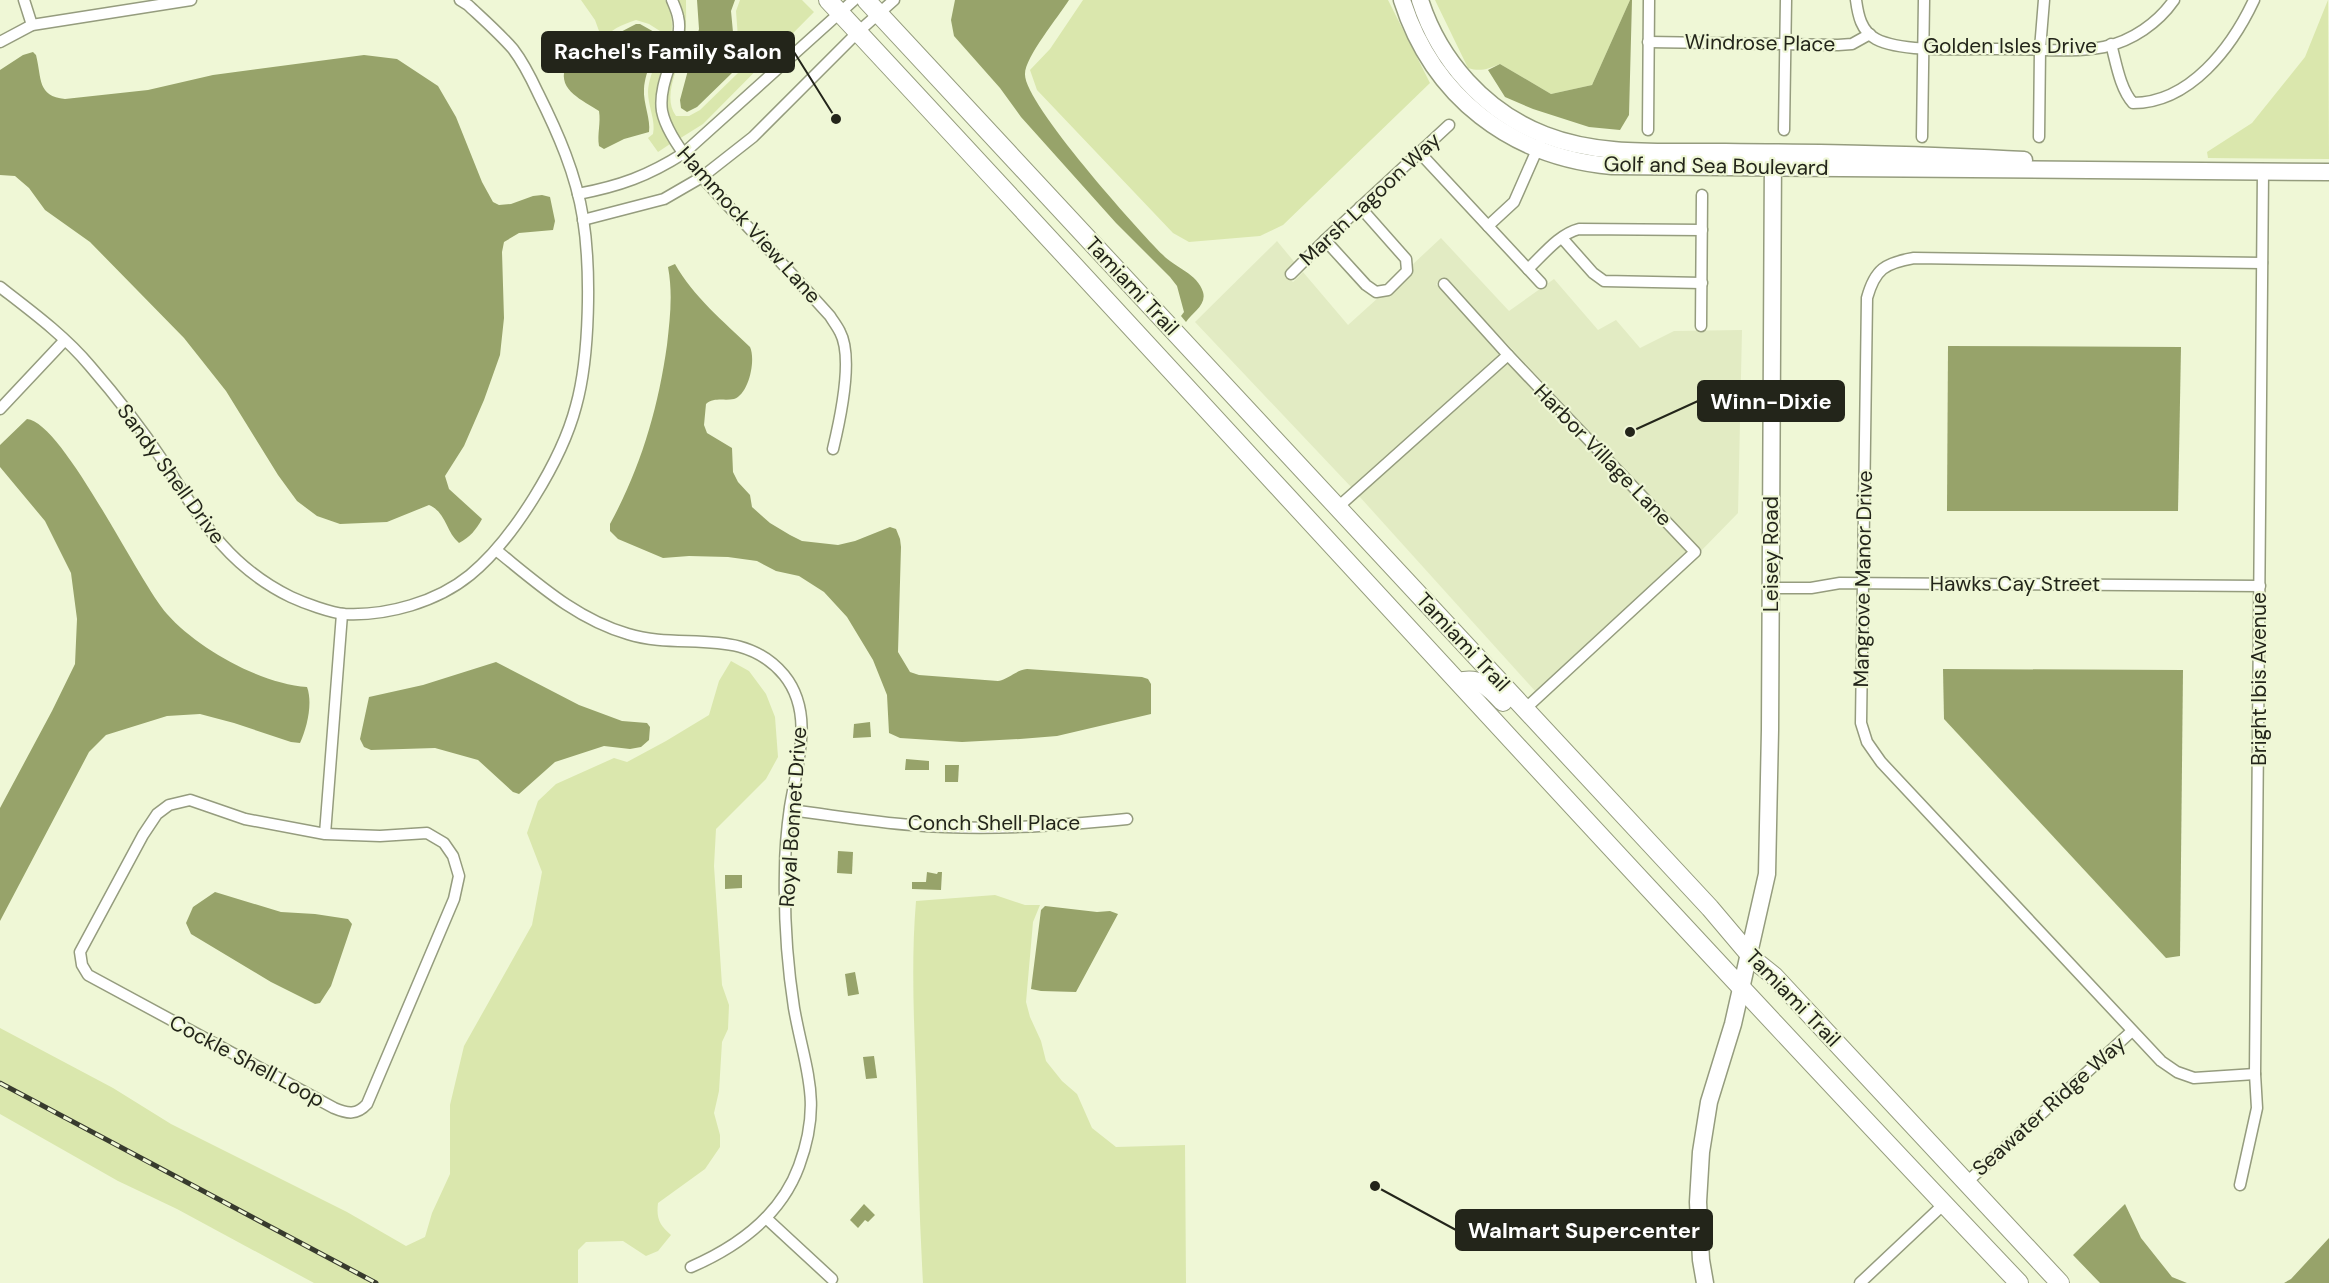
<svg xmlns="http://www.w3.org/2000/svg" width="2329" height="1283" font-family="'DM Sans',sans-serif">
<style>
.built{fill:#e2ebc3}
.green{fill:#dae7ad}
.water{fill:#97a36a}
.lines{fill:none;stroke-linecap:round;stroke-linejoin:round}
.street-casing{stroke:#959c7e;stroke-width:13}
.secondary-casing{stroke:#959c7e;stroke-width:19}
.primary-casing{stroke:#959c7e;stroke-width:20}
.street{stroke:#fff;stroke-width:10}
.secondary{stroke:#fff;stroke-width:16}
.primary{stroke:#fff;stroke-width:18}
.rail-casing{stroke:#383b2e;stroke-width:5}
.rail{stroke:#eff7d6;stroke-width:3;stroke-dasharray:9;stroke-linecap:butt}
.labels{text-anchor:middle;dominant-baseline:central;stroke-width:4.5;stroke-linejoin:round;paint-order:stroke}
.street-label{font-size:21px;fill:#23251a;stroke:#eff7d6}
.leader{fill:none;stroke:#23251a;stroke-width:2}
.callout-dot{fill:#23251a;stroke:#eff7d6;stroke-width:2}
.callout{fill:#23251a;stroke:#23251a;stroke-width:2}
.callout-label{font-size:22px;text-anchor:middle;font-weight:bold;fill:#fff}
</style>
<rect width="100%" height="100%" fill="#eff7d6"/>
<g class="built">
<polygon points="1441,238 1509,311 1554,279 1598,330 1616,320 1640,348 1674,331 1742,330 1738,513 1699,553 1699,548 1445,278 1436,284 1501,355 1352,488 1195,322 1277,241 1296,264 1285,275 1293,282 1303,272 1348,325 1379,297 1392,293 1411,274 1412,265"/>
<polygon points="1508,363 1687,551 1536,692 1359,496"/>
</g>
<g class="green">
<path d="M581,0H665C685,35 656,64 656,100C656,116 663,130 670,144L658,152L648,138L653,134C656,121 648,106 648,92C649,71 664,52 660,31L649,24L636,20C622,25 609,29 603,42L595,20Z"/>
<path d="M678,0H686C686,16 687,32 683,48C678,69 662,97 676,116H689L700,110L738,73L740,65L736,11L740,0H802L814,12L703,124L679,139C673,126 667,113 667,99C668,59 695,42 678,0Z"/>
<polygon points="1083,0 1388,0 1430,83 1283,225 1260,236 1189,242 1173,233 1037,90 1030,70 1050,49"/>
<path d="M1435,0H1630L1592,85L1551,94L1500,64C1488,69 1480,72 1468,68Z"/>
<polygon points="2328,0 2329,159 2208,158 2207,152 2252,123 2305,57"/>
<path d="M731,661L749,671L766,694L775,717L778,757L766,779L716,829L714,866L720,955L722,985L729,1005L728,1029L722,1042L719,1091L714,1113L720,1135V1147L705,1169L658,1203C656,1219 660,1225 671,1235L658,1251L646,1256L623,1241L586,1242L578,1250V1283H314L177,1209L118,1181L0,1114V1028L113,1088L171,1124L347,1212L406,1246L425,1237L432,1213L450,1174V1105L464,1046L532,925L542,872L527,833L538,801L556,784L614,758L627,762L666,741L709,715L719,681Z"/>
<path d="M995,895L1025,905H1040L1033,922L1026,1002L1030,1017L1041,1041L1046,1061L1062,1081L1077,1094L1092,1128L1116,1147L1185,1145L1186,1283H923C919,1215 918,1148 916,1081C914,1020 911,961 916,901Z"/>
</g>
<g class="water">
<polygon points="697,0 735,0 731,11 736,64 733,72 697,107 687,112 681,108 680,100 699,29"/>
<path d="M955,0H1069C1059,16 1025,57 1025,74C1024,103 1138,230 1163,255C1174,267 1198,274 1203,292C1207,305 1192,313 1186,322L1181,316L1184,312L1177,286L1170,277L1116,223L1021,117L1000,88L954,36L951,20Z"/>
<polygon points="1630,0 1632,0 1629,115 1620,130 1589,127 1533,109 1505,97 1488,70 1500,64 1551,94 1592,85"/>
<path d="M636,24H640L656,33C658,51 645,70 644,89C643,103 651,120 649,132L624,139L604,149L599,146C597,134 601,123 599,111C583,100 558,91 565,68L586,60L593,54L598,55L605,48L611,37Z"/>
<path d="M33,52L36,55C42,79 37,96 65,99L148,90L213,75L364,55L397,59L438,86L456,117L482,182L493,202L499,205L511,204L533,196L542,195L550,197L555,221L553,230L519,233L504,242L502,252L504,318L500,355L484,400L464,446L445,476L449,489L482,519C476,530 470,537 459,543C446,532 446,512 429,505L387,522L340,524L317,516L297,501L278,475L226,391L184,338L90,242L45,210L29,188L15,176L0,175V70L23,55Z"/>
<path d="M675,264C693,296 724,322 750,347C756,360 749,394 734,399C724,401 714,397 706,404L704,425L707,433L732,448L733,472L738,482L750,495L752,507L770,523L790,535L802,541L838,545L855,541L890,527L896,529L900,539L901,547L898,652L910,672L919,675L998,681C1009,679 1016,670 1027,669L1142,677L1148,679L1151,684V714L1057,736L1020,739L962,742L900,738L889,733L887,695L873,660L847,617L824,592L799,576L776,571L757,561L728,557L689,556L663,558L618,539L610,531V524C641,467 658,409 667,345C670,318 673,294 668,267Z"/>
<polygon points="1948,346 2181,347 2178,511 1947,511"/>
<path d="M27,419C63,422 139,583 167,614C198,649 261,684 307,687C313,703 307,728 300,743L291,742L234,723L200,714L167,716L106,735L89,752L0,921V808L52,711L75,664L77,619L71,573L45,521L0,467V445Z"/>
<polygon points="496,662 579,705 622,721 647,723 650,727 649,740 641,747 630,749 604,746 555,762 519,794 513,792 478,760 435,748 371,750 364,747 360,739 369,697 423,685"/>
<polygon points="1943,669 2183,670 2180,956 2166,958 1944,719"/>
<polygon points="870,722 871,737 853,738 854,724"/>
<polygon points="906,759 929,761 929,770 905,770"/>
<polygon points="945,765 959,765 958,782 945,782"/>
<polygon points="838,851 853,852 852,874 837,873"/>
<polygon points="927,872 937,874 938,872 942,872 941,890 912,889 912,882 926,882"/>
<polygon points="725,875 742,875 742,888 725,889"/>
<polygon points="215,892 281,912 315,914 348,919 352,924 331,986 320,1003 315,1004 271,982 191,934 186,923 193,907"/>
<polygon points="1045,906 1097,912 1110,911 1118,914 1076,992 1041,991 1031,989 1041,910"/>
<polygon points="855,972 859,994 848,996 845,974"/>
<polygon points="874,1056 877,1078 866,1079 863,1057"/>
<polygon points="864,1204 875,1215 868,1222 865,1220 858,1228 850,1220"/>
<polygon points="2125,1204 2141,1238 2172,1277 2187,1283 2100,1283 2073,1255"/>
<polygon points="2329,1238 2329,1283 2284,1283 2291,1279"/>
</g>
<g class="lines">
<g class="street-casing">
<g id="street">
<polyline points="24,0 32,25"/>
<path d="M672,0C674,5 677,11 678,17C685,44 657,79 662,111C669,147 723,200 749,228C776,257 803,286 830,316C833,321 837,326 840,332C854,358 840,420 833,449"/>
<path d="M1856,0C1858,15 1861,31 1876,39C1905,54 1973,48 2008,49C2039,49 2073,53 2104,47C2132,41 2158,23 2174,0"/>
<polyline points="0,42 32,25 191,0"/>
<polyline points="1648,42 1838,45 1852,44 1870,34"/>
<path d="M2111,44C2116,62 2120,89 2133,103C2190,103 2232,47 2254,0"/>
<polyline points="1648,130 1649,0"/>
<polyline points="1784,130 1786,0"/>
<polyline points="1922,137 1924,0"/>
<polyline points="2039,137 2040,49 2044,0"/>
<polyline points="1419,152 1541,283"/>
<path d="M578,194C620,186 648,176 684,153L854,0"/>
<polyline points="583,220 664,199 702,177 753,137 858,32 894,0"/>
<polyline points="1488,226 1514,202 1540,143"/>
<polyline points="1562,238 1593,273 1604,281 1702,283"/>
<polyline points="1325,240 1366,285 1376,292 1388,290 1407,271 1406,259 1360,207"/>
<path d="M1528,269C1543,255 1559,234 1579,229L1702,230"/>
<polyline points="1291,274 1325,240 1449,125"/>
<polyline points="1444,284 1508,355"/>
<path d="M0,287C31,311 65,336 90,366C116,396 141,428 163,461C200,518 227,566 291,597C304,603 331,613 345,614C387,616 437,602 470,575C513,540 562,460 576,406C590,356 591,269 583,218C576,174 558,133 538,93C531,78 523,62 513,49C499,33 483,19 468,5L460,0"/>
<polyline points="1701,326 1702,195"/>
<polyline points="0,409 64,341"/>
<polyline points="1338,507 1508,355 1695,552 1525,709"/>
<path d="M496,550C537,583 576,619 628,634C682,651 742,625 784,675C815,713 797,764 790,807C787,828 785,850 785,871C784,916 787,963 794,1008C805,1070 823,1101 799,1166C781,1215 737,1247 691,1267"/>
<polyline points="1771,588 1811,588 1840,583 2260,586"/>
<path d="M790,810C831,815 872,822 912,825C984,831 1056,826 1127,819"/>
<path d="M325,834L380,836L427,833L444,843L453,856L459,876L454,899L367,1104C357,1115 348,1114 334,1108L88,975L82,965L80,952L143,835L157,814L169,805L190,800L245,819L325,834L342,614"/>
<path d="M2255,1074L2194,1078L2177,1072L2161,1061L1881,762L1867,742L1861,723L1867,298C1875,269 1885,263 1914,258L2262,263"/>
<polyline points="1967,1182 2132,1031"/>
<polyline points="2240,1185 2257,1108 2255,1074 2263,171"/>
<polyline points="766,1218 832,1279"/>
<polyline points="1860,1283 1944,1204"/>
</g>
</g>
<g class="secondary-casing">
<g id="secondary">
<path d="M1402,0C1433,97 1511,157 1612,166L2329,172"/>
<path d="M1420,0C1439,60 1485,112 1545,135C1601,157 1665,151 1725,152C1825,153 1924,154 2024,160"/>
<polyline points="1705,1283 1701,1260 1698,1202 1701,1152 1709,1102 1733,1024 1767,874 1770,730 1773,153"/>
</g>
</g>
<g class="primary-casing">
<g id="primary">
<path d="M828,0C1226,427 1617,860 2019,1283"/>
<polyline points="866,0 1710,908 1754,960 1774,976 2060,1283"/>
<path d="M1459,682C1479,676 1490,688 1503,702"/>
</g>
</g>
<use href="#street" class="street"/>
<use href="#secondary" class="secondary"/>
<use href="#primary" class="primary"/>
<g class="rail-casing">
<polyline id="rail" points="0,1083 376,1283"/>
</g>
<use href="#rail" class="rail"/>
</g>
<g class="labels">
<g class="street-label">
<text transform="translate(1760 43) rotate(1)">Windrose Place</text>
<text x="2010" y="46">Golden Isles Drive</text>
<text transform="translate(1716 166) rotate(1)">Golf and Sea Boulevard</text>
<text transform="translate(1370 199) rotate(-43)">Marsh Lagoon Way</text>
<text transform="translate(749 225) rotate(48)">Hammock View Lane</text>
<text transform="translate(1132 286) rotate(47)">Tamiami Trail</text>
<text transform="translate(1603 455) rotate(46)">Harbor Village Lane</text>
<text transform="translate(171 474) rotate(54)">Sandy Shell Drive</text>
<text transform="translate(1771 554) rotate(-90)">Leisey Road</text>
<text transform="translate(1863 579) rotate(-89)">Mangrove Manor Drive</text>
<text x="2015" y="584">Hawks Cay Street</text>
<text transform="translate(1463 642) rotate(47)">Tamiami Trail</text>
<text transform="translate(2259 679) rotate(-90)">Bright Ibis Avenue</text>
<text transform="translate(793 817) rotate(-86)">Royal Bonnet Drive</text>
<text x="994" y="823">Conch Shell Place</text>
<text transform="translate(1793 998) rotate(46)">Tamiami Trail</text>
<text transform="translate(247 1061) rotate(28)">Cockle Shell Loop</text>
<text transform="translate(2049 1106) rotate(-42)">Seawater Ridge Way</text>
</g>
</g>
<path class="leader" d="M836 119L794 52M1630 432L1698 401M1375 1186L1456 1230"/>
<g class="callout-dot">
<circle cx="836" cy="119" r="6"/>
<circle cx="1630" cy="432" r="6"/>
<circle cx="1375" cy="1186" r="6"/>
</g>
<g class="callout">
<rect x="542" y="32" width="252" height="40" rx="6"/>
<rect x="1698" y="381" width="146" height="40" rx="6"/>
<rect x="1456" y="1210" width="256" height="40" rx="6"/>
</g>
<g class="callout-label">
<text x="668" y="59">Rachel's Family Salon</text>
<text x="1771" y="409">Winn-Dixie</text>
<text x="1584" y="1238">Walmart Supercenter</text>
</g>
</svg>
